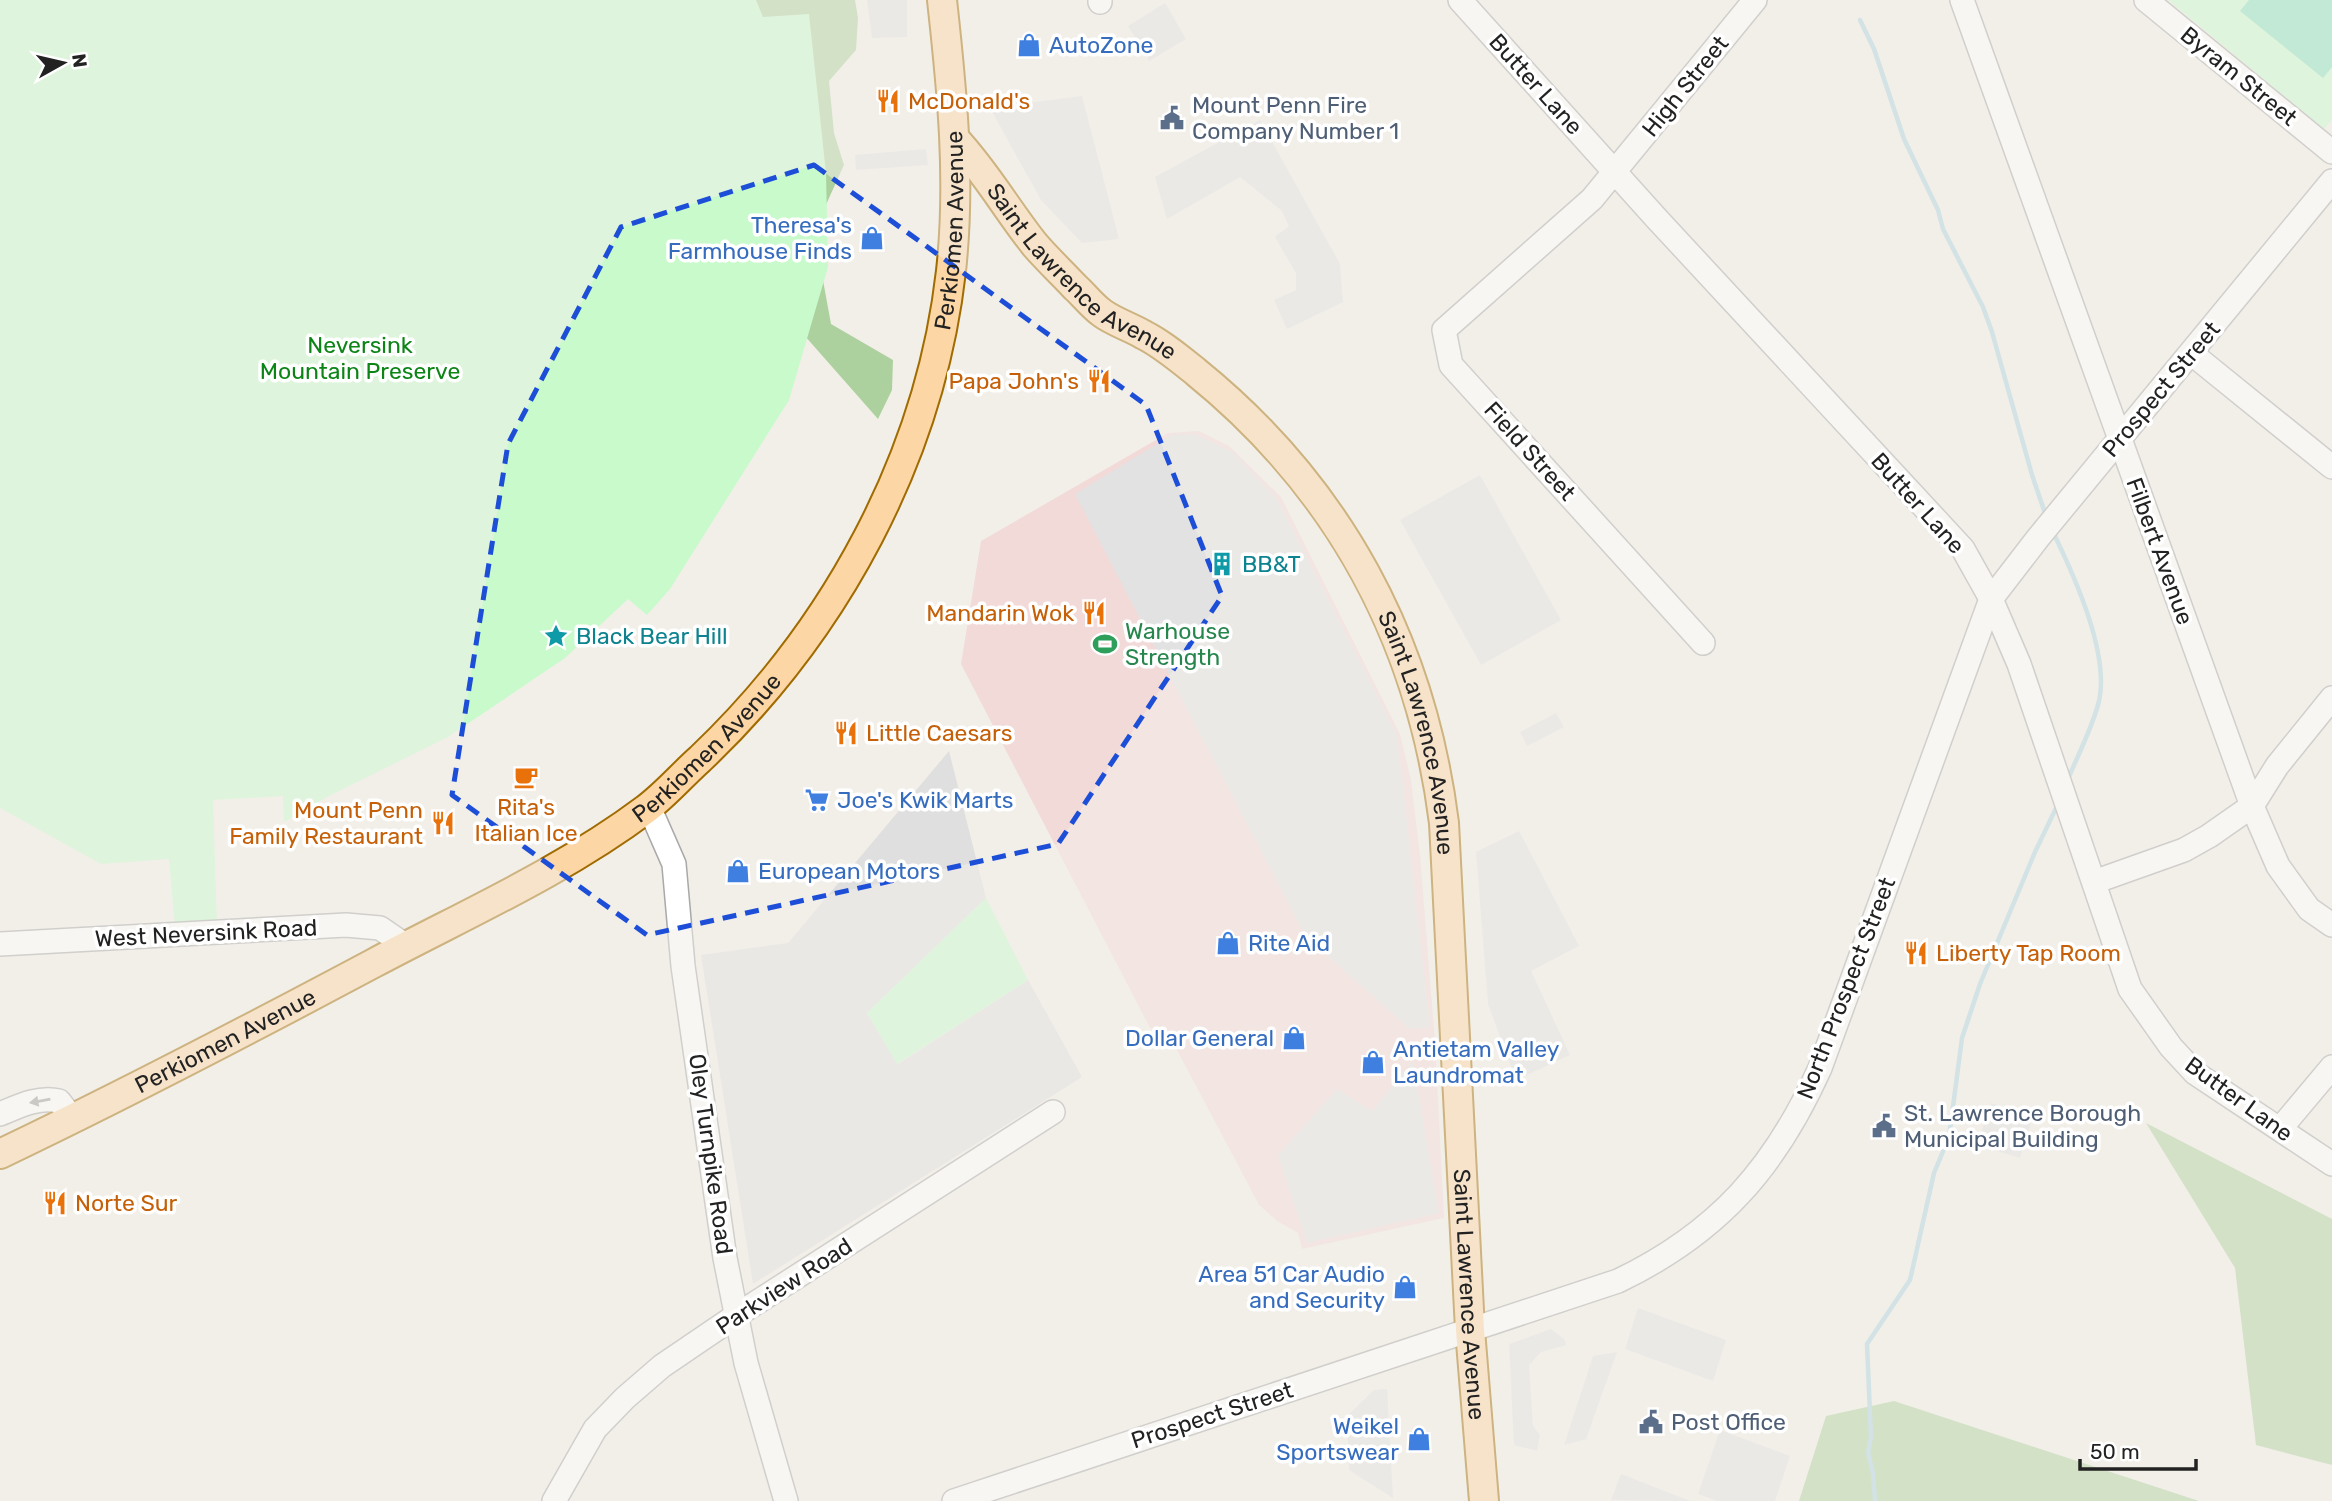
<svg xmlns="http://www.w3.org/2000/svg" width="2332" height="1501" font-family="Rubik,sans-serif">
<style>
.residential{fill:#e0dfdf}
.commercial{fill:#f2dad9}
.forest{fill:#add19e}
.park{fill:#c8facc}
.pitch{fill:#88e0be}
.parking{fill:#e2e2e2}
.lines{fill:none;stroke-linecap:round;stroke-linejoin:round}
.stream{stroke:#aad3df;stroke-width:4.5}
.minor-casing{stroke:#a9a9a9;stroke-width:26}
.major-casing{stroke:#a06b00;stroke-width:32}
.minor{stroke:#fff;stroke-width:23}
.major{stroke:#fcd6a4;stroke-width:28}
.oneway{fill:#9c9c9c}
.marked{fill:none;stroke:#1d4ed8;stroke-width:5;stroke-dasharray:14 9;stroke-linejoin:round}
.labels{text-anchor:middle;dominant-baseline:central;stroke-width:7;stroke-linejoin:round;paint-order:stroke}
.shop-label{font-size:23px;fill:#366cbe;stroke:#fff;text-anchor:start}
.street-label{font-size:23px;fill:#222;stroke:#fff}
.food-label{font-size:23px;fill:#c56008;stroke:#fff;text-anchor:start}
.service-label{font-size:23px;fill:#4e5e75;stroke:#fff;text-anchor:start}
.park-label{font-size:23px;fill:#0c8416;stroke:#fff}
.culture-label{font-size:23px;fill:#0d838f;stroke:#fff;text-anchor:start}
.leisure-label{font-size:23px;fill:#27864d;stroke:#fff;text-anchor:start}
</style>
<rect width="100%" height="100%" fill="#f2efe9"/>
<polygon class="residential" points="949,751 986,898 867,1013 898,1064 1028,980 1082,1077 753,1284 701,955 788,943"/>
<polygon class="commercial" points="1199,431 1229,446 1281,497 1400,734 1411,780 1420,855 1435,1042 1444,1218 1302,1249 1298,1233 1277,1221 1259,1205 1168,1033 1150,1028 961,664 981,541 1168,433"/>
<g class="forest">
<polygon points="509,0 855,0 858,18 856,50 829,81 834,133 844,165 814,231 831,324 893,360 892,390 878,419"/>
<polygon points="2146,1123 2332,1219 2332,1465 2256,1445 2235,1268"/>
<polygon points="1894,1401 2199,1501 1799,1501 1826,1416"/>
</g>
<g class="park">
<polygon points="0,0 756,0 763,17 809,14 826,173 828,267 789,400 670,589 647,615 628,599 565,658 448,737 327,797 284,822 283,796 213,800 217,926 175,927 169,859 101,864 0,808"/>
<polygon points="2168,0 2332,0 2332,120 2324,129"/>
<polygon points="986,898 1028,980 897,1064 867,1013"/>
</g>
<polygon class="pitch" points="2249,0 2332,0 2332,67 2323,78 2240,11"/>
<g class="parking">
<polygon points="867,0 907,0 907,37 872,38"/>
<polygon points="1165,3 1186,39 1149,61 1128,26"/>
<polygon points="1082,96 1119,239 1082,243 1041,200 990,108"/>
<polygon points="1260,120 1340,264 1343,302 1287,329 1274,300 1296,290 1296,273 1275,237 1289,226 1281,210 1240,177 1167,219 1155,177"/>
<polygon points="926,149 928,165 856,170 855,155"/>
<polygon points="1194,434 1231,451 1277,499 1397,735 1430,1027 1410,1029 1306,937 1075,494 1172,435"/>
<polygon points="1480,475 1561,620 1481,665 1400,520"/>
<polygon points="1556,713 1564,727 1527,746 1520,732"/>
<polygon points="1519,831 1579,946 1531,971 1570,1055 1516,1080 1488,1004 1476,852"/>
<polygon points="1413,1061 1439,1213 1307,1243 1278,1155 1337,1089 1372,1111"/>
<polygon points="1991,1103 2033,1116 2020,1158 1977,1145"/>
<polygon points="1638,1308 1726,1340 1713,1381 1625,1349"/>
<polygon points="1551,1329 1565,1340 1566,1345 1541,1352 1529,1365 1533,1426 1540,1435 1537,1451 1514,1445 1509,1344"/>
<polygon points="1617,1352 1586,1439 1564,1445 1593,1356"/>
<polygon points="1387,1389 1393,1498 1349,1470 1347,1416 1374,1390"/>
<polygon points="1720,1430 1790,1456 1775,1501 1717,1501 1698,1494"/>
<polygon points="1621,1474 1690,1501 1611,1500"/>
</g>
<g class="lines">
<g class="stream">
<polyline points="1860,20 1874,49 1904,139 1938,210 1943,229 1983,307 1992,332 2032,475 2046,516"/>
<path d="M2052,530C2073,573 2112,657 2098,705C2091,730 2078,755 2068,779"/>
<polyline points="1875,1501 1873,1473 1868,1453 1871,1437 1867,1344 1910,1280 1934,1173 1949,1137 1962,1038 1980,984 2035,852 2058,804"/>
</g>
<g class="minor-casing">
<g id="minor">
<polyline points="1100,0 1100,2"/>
<polyline points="1460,0 1657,219 1963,549 1991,599 2019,664 2130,989 2171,1047 2195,1073 2332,1164"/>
<polyline points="1962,0 2252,806 2278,866 2309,909 2332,925"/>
<polyline points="2146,0 2332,152"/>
<polyline points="2191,353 2332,467"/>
<polyline points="1703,643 1451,365 1444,330 1592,199 1755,0"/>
<polyline points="649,807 674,864 683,966 725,1258 746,1363 786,1501"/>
<polyline points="2094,882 2184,850 2209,836 2252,806 2277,766 2332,698"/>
<polyline points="0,944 346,925 380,928 406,946"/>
<path d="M0,1114C19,1106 39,1096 59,1101L73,1119"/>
<polyline points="2280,1129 2332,1067"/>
<polyline points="554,1501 595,1429 625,1398 662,1366 737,1315 1053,1112"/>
<path d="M954,1501L1618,1281C1718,1233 1775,1168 1820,1068L1991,599L2038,538L2332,181"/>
</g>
</g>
<g class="major-casing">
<g id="major">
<path id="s1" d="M955,139C986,172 1007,210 1035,245C1048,260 1062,273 1075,287C1084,295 1092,306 1102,313C1114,322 1131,327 1144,335C1162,344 1180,359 1196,372C1339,488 1421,641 1444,823L1470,1330L1484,1501"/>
<path id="s2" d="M0,1154C126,1094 250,1029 374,963C466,914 562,872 646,809C665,795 682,775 700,759C835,631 930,457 951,271C961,180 952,90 942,0"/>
</g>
</g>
<use href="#minor" class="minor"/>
<use href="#major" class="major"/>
</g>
<defs><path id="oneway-solid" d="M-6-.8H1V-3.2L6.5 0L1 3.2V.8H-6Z" transform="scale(1.75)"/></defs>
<use class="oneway" href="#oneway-solid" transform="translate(40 1101) rotate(170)"/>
<path d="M0 0H2332V1501H0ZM814,165L1146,405L1222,596L1058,844L647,935L452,795L508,444L621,227Z" fill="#f2efe9" fill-opacity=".55" fill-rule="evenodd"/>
<path class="marked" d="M814,165L1146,405L1222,596L1058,844L647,935L452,795L508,444L621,227Z"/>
<defs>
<g id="shop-bare" transform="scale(1.89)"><path d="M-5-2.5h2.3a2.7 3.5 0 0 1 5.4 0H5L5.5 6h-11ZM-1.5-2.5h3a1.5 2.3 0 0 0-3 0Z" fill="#3f7fe0" stroke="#fff" stroke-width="2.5" paint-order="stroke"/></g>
<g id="restaurant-bare" transform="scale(1.89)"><path d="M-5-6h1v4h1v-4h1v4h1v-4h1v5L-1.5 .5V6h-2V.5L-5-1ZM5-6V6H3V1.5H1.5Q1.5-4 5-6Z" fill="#e8710a" stroke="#fff" stroke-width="2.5" paint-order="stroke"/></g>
<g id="civic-bare" transform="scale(1.89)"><path d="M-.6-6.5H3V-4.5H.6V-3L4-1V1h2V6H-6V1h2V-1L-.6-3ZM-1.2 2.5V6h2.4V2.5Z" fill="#5c6f8a" stroke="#fff" stroke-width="2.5" paint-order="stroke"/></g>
<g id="building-bare" transform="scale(1.89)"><path d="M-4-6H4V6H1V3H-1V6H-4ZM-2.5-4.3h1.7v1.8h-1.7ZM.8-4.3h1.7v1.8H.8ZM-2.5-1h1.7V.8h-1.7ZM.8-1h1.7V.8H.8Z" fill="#0f9aa8" stroke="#fff" stroke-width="2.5" paint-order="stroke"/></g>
<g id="sight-bare" transform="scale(1.89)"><path d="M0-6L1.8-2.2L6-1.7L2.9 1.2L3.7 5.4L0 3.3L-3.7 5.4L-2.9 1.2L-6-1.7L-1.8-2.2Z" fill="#0f9aa8" stroke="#fff" stroke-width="2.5" paint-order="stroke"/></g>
<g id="stadium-bare" transform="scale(1.89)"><path d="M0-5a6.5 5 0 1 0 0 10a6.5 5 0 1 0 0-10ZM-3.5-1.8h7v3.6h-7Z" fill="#2e9e5b" stroke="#fff" stroke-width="2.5" paint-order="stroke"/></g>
<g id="cafe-bare" transform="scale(1.89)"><path d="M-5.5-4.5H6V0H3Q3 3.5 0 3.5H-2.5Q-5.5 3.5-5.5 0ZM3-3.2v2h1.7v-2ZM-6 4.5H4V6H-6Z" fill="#e8710a" stroke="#fff" stroke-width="2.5" paint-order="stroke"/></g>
<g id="supermarket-bare" transform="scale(1.89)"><path d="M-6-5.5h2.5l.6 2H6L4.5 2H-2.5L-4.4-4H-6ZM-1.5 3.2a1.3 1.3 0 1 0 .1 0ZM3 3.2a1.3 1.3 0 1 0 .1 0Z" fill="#3f7fe0" stroke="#fff" stroke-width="2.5" paint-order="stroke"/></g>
</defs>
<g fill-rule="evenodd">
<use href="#shop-bare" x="1029" y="45"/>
<use href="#restaurant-bare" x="888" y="101"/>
<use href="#civic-bare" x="1172" y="118"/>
<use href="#shop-bare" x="872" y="238"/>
<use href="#restaurant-bare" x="1099" y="381"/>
<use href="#building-bare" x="1222" y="564"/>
<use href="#restaurant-bare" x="1094" y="613"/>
<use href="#sight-bare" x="556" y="636"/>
<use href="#stadium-bare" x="1105" y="644"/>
<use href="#restaurant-bare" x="846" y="733"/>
<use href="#cafe-bare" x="526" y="777"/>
<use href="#supermarket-bare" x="817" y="800"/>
<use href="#restaurant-bare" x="443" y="823"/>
<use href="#shop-bare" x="738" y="871"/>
<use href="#shop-bare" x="1228" y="943"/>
<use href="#restaurant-bare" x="1916" y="953"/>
<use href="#shop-bare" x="1294" y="1038"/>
<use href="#shop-bare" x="1373" y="1062"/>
<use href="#civic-bare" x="1884" y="1126"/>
<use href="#restaurant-bare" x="55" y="1203"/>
<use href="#shop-bare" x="1405" y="1287"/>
<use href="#civic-bare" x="1651" y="1422"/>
<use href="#shop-bare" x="1419" y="1439"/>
</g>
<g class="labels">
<g class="shop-label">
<text x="1049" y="45">AutoZone</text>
<text x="852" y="225" text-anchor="end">Theresa's<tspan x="852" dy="26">Farmhouse Finds</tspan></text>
<text x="837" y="800">Joe's Kwik Marts</text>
<text x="758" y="871">European Motors</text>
<text x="1248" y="943">Rite Aid</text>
<text x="1274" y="1038" text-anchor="end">Dollar General</text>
<text x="1393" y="1049">Antietam Valley<tspan x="1393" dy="26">Laundromat</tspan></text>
<text x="1385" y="1274" text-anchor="end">Area 51 Car Audio<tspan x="1385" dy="26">and Security</tspan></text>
<text x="1399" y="1426" text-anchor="end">Weikel<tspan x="1399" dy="26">Sportswear</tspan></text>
</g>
<g class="street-label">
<text transform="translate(2239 76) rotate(39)">Byram Street</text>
<text transform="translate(1536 84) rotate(48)">Butter Lane</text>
<text transform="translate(1685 86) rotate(-51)">High Street</text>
<text stroke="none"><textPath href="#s2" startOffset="1407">Perkiomen Avenue</textPath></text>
<text stroke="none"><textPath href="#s1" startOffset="186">Saint Lawrence Avenue</textPath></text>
<text transform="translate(2161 389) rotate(-50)">Prospect Street</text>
<text transform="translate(1530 451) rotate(48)">Field Street</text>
<text transform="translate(1918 503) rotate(48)">Butter Lane</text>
<text transform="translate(2160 551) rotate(70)">Filbert Avenue</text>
<text stroke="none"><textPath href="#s1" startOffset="774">Saint Lawrence Avenue</textPath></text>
<text stroke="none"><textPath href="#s2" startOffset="819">Perkiomen Avenue</textPath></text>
<text transform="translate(206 933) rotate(-3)">West Neversink Road</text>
<text transform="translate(1846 988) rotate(-69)">North Prospect Street</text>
<text stroke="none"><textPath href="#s2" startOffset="252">Perkiomen Avenue</textPath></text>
<text transform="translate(2239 1099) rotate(36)">Butter Lane</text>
<text transform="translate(711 1154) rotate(82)">Oley Turnpike Road</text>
<text transform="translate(784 1286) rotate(-33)">Parkview Road</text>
<text stroke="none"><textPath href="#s1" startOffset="1340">Saint Lawrence Avenue</textPath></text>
<text transform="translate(1212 1415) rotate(-18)">Prospect Street</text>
</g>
<g class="food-label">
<text x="908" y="101">McDonald's</text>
<text x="1079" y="381" text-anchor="end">Papa John's</text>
<text x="1074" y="613" text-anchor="end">Mandarin Wok</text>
<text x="866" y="733">Little Caesars</text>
<text x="526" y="807" text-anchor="middle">Rita's<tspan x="526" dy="26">Italian Ice</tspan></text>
<text x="423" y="810" text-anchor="end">Mount Penn<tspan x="423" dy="26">Family Restaurant</tspan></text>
<text x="1936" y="953">Liberty Tap Room</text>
<text x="75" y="1203">Norte Sur</text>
</g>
<g class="service-label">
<text x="1192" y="105">Mount Penn Fire<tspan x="1192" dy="26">Company Number 1</tspan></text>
<text x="1904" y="1113">St. Lawrence Borough<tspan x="1904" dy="26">Municipal Building</tspan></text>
<text x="1671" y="1422">Post Office</text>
</g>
<g class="park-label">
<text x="360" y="345">Neversink<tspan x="360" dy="26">Mountain Preserve</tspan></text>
</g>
<g class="culture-label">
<text x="1242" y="564">BB&amp;T</text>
<text x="576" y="636">Black Bear Hill</text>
</g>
<g class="leisure-label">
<text x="1125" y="631">Warhouse<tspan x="1125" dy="26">Strength</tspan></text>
</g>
</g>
<g transform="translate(63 63) rotate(82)" stroke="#ffffff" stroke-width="5" paint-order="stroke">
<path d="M0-5L12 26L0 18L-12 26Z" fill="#222222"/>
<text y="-10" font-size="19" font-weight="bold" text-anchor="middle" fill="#222222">N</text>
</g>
<path d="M2080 1459v10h116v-10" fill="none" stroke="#222222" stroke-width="3.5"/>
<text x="2090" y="1459" font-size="21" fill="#222222" stroke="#ffffff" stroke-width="5" paint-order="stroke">50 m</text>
</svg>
